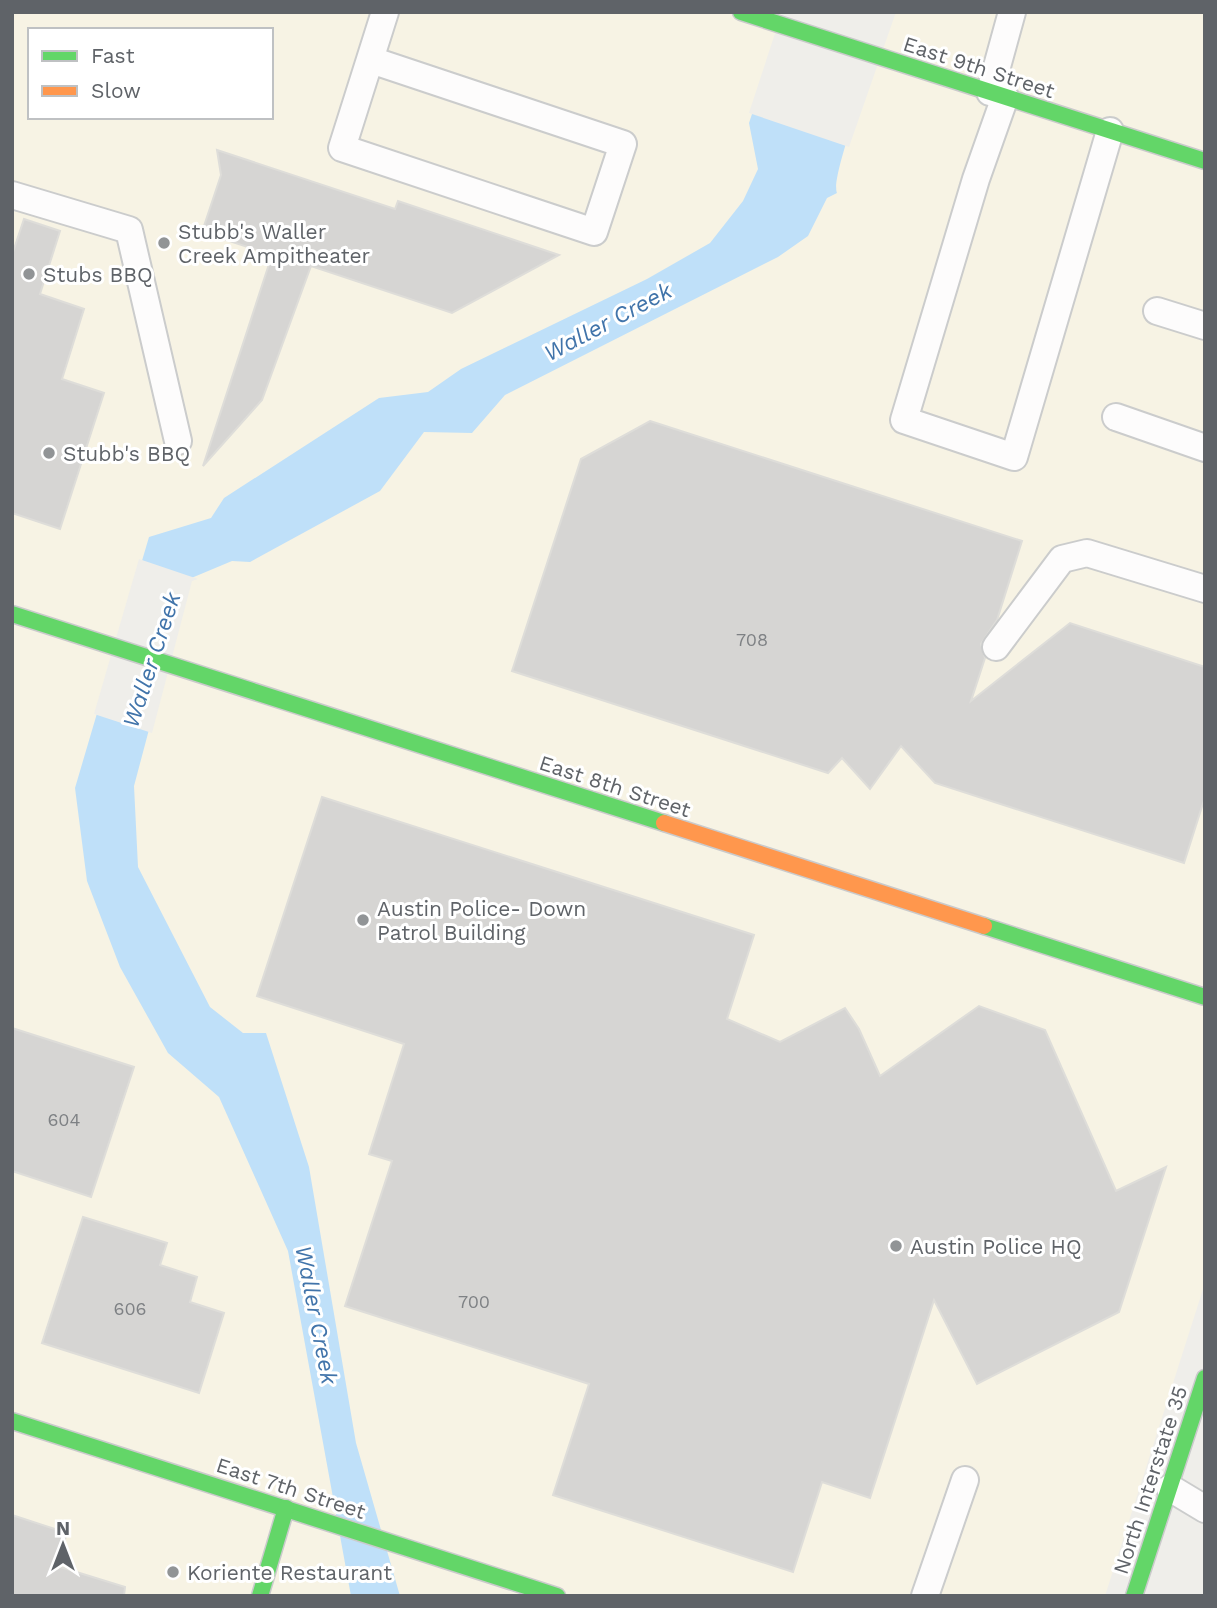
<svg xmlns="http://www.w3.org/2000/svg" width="1217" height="1608" font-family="'Work Sans',sans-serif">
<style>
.commercial{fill:#f7f3e4;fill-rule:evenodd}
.water{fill:#bfe0f9}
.pier{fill:#efeeea}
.building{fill:#d6d5d3;stroke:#deddd9;stroke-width:2}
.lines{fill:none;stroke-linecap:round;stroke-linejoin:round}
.lane-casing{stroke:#cbcccc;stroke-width:30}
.fast-casing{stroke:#cacacb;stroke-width:19}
.slow-casing{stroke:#cacacb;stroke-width:19}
.lane{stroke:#fdfcfc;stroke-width:26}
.fast{stroke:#63d668;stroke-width:16}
.slow{stroke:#ff974d;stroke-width:16}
.poi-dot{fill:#919496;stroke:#fff;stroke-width:2.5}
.labels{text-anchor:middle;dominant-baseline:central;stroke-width:6;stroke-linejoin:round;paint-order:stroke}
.number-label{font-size:18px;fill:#7e8184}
.street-label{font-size:21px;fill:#5f6368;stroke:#fff}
.poi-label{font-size:21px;fill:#5f6368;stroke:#fff;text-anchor:start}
.water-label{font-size:23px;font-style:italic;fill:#4174aa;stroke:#fff}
</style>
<rect width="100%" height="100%" fill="#efeeea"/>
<path class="commercial" d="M12,12H1205V1283L1105,1596H12ZM30,30H271V117H30Z"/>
<path class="water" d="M786,12H892C883,39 829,177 837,193L827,198L808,236L778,257L505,395L472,433L424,432L380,491L250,562L232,561L189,579L134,786L138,867L210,1007L243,1033H266L309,1167L356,1443L400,1596H351L288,1251L219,1097L168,1053L120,967L87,881L75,788L149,537L211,518L224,498L379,398L428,392L461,369L647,279L710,243L743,201L758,169L749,123Z"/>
<g class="pier">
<polygon points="782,12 896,12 849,147 749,113"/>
<polygon points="139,559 198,579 192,581 152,733 94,714"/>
</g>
<g class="building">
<polygon points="217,150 395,209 398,201 559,255 452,313 311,266 262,400 203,466 272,255 202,232 221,175"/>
<polygon points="24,219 60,231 40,294 84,309 62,379 104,393 60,529 12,513 12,255"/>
<polygon points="650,421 1022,541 997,620 981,644 985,658 971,701 1070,623 1205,667 1205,797 1184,863 935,783 901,746 870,789 842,758 828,773 512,671 581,459"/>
<polygon points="322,797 754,935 727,1019 780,1042 845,1008 859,1029 880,1076 979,1006 1045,1030 1116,1191 1166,1167 1119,1312 977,1384 934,1300 870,1498 822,1482 793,1572 553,1495 589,1384 345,1306 392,1161 369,1154 404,1044 257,996"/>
<polygon points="12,1028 134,1067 91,1197 12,1171"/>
<polygon points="83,1217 167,1243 160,1265 197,1277 190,1302 224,1313 199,1393 42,1343"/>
<polygon points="12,1515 67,1533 57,1566 125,1587 124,1596 12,1596"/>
</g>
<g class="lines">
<g class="lane-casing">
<g id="lane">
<polyline points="371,60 623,144 594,232 342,148 385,12"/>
<polyline points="990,92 1012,12"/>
<polyline points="1005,97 976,179 904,420 1014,457 1110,131"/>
<polyline points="12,195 129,230 178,441"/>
<polyline points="1157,311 1205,326"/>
<polyline points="1116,417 1205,448"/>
<polyline points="996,647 1062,559 1087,553 1205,589"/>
<polyline points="1170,1488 1205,1509"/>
<polyline points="925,1596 965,1480"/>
</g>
</g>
<g class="fast-casing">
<g id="fast">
<polyline points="741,12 1205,161"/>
<polyline points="12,614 664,823"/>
<polyline points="984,926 1205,997"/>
<polyline points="12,1421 557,1596"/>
<polyline points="260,1596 286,1508"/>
<polyline points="1134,1596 1205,1378"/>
</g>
</g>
<g class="slow-casing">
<polyline id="slow" points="664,823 984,926"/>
</g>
<use href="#lane" class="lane"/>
<use href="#fast" class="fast"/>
<use href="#slow" class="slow"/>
</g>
<g class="poi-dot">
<circle cx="164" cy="243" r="7"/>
<circle cx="29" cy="274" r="7"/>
<circle cx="49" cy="453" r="7"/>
<circle cx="363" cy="920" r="7"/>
<circle cx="896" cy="1246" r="7"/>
<circle cx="173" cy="1572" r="7"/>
</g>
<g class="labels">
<g class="number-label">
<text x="752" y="639">708</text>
<text x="64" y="1119">604</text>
<text x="474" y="1301">700</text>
<text x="130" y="1308">606</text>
</g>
<g class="street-label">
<text transform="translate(979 67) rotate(18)">East 9th Street</text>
<text transform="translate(615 786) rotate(18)">East 8th Street</text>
<text transform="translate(1150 1480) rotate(-72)">North Interstate 35</text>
<text transform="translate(291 1488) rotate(18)">East 7th Street</text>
</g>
<g class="poi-label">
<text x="178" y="231">Stubb's Waller<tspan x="178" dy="24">Creek Ampitheater</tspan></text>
<text x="43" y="274">Stubs BBQ</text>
<text x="63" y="453">Stubb's BBQ</text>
<text x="377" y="908">Austin Police- Down<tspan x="377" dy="24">Patrol Building</tspan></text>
<text x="910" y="1246">Austin Police HQ</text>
<text x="187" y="1572">Koriente Restaurant</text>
</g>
<g class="water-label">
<text transform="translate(608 322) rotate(-28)">Waller Creek</text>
<text transform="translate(152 660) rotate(-72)">Waller Creek</text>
<text transform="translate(316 1315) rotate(79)">Waller Creek</text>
</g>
</g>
<rect width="1217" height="1608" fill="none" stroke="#5f6368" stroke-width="28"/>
<rect x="28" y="28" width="245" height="91" fill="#ffffff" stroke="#bfc1c3" stroke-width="2"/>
<rect x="42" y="51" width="35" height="10" fill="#63d668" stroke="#bfc1c3" stroke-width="2"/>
<text x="91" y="63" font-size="21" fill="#5f6368">Fast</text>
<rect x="42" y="86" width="35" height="10" fill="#ff974d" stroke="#bfc1c3" stroke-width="2"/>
<text x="91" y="98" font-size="21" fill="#5f6368">Slow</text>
<g transform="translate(63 1545)" stroke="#ffffff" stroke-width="5" paint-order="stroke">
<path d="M0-5L12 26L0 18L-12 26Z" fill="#5f6368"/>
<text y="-10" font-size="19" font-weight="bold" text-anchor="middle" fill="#5f6368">N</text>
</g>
</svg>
